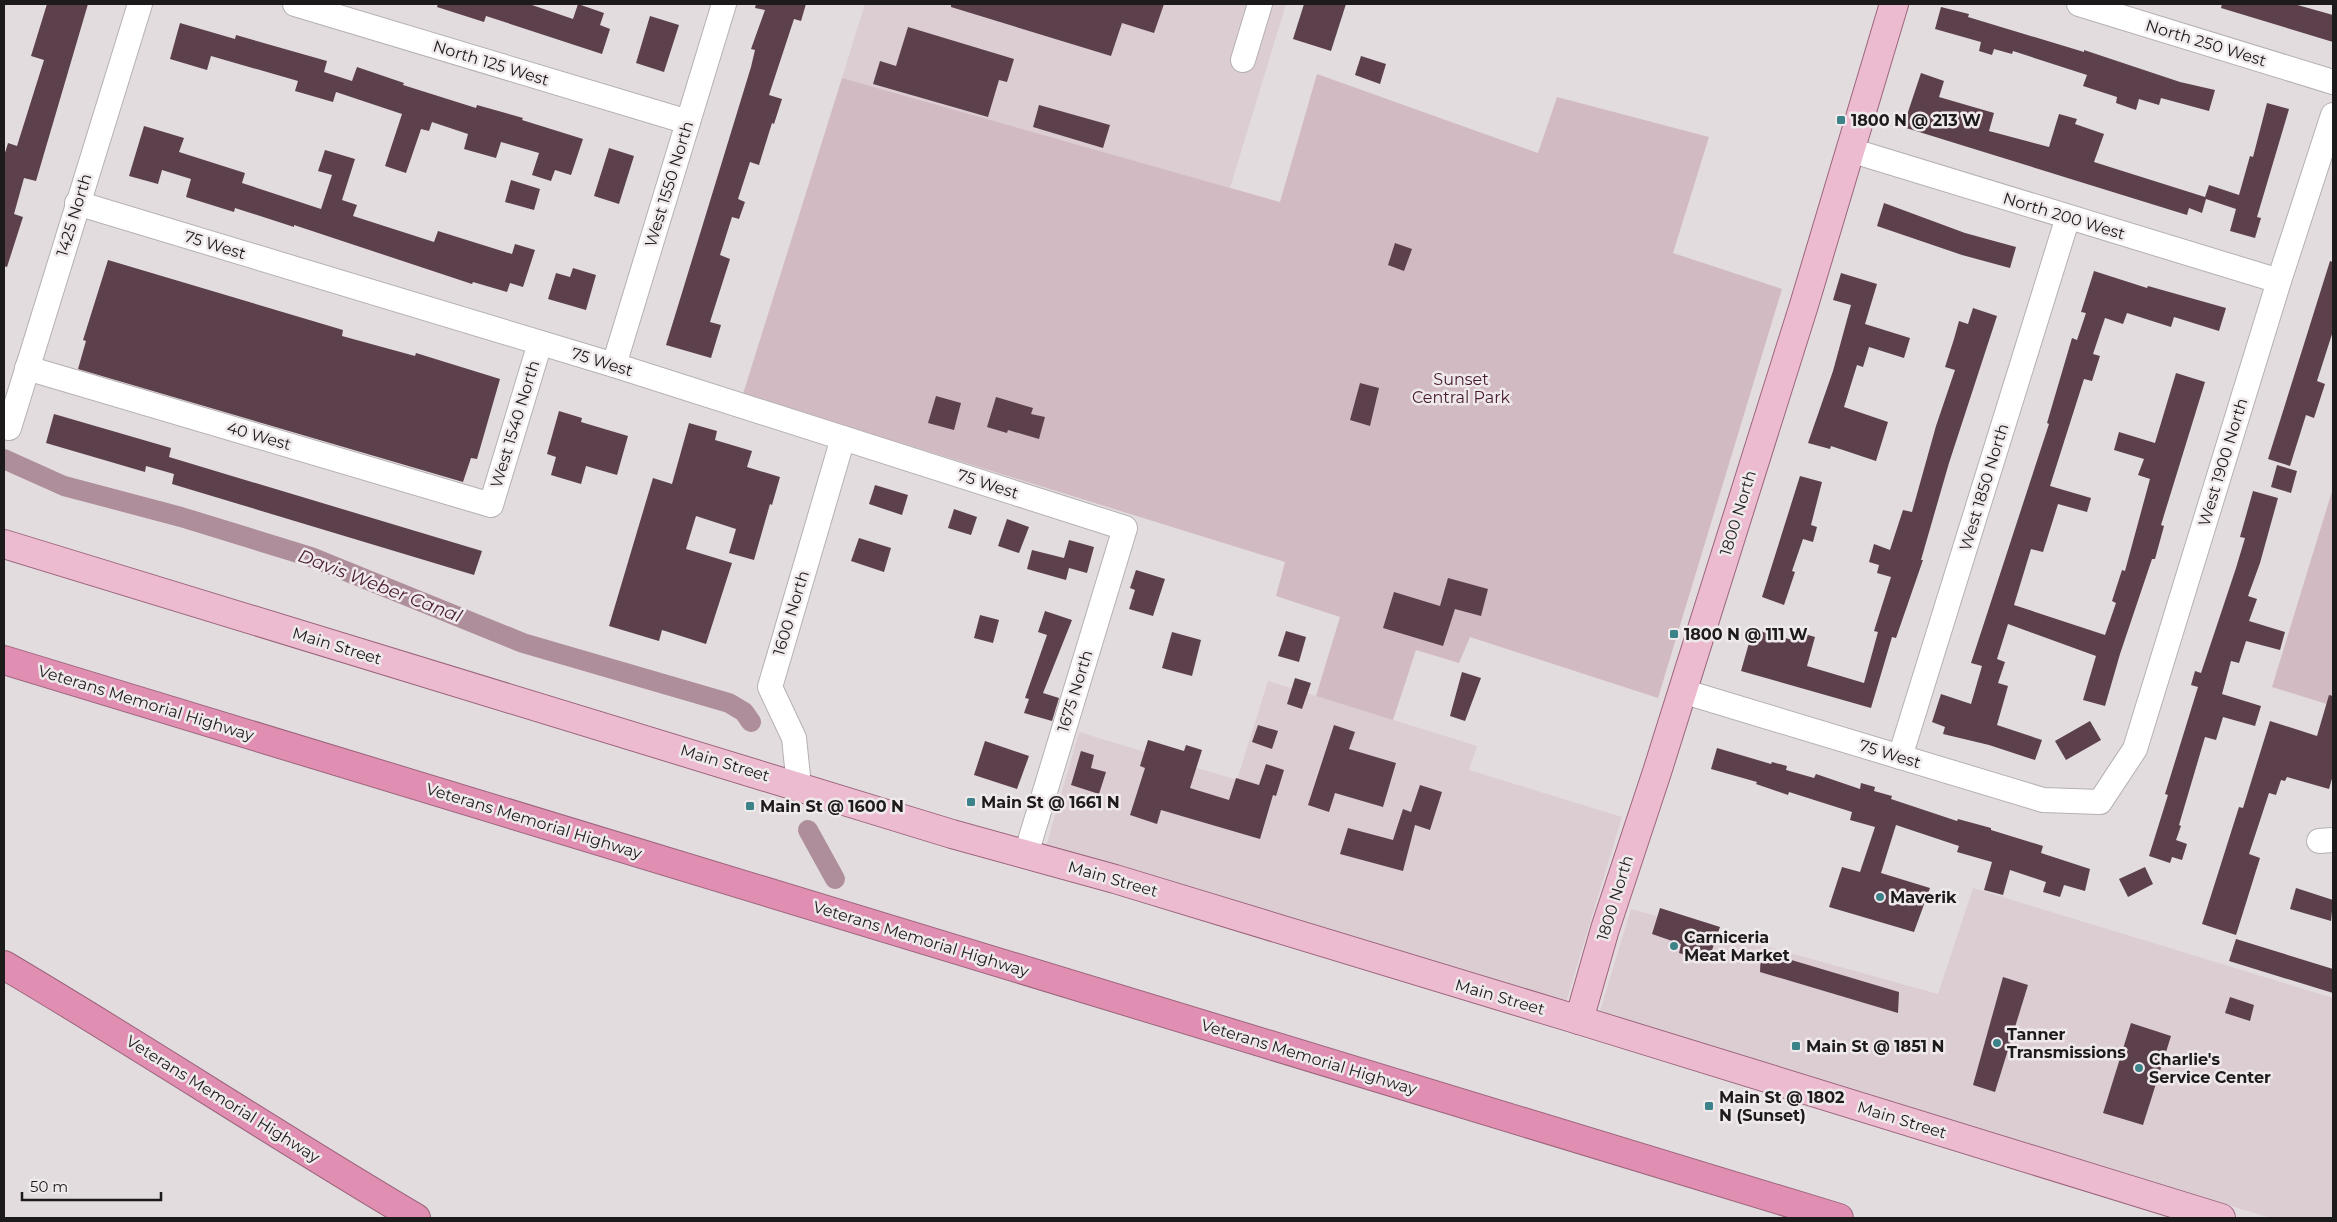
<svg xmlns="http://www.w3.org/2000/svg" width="2337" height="1222" font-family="Montserrat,sans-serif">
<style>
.built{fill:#dccdd3}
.green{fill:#d2bac3}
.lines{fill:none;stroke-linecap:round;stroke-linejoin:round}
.canal{stroke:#ae8e9b;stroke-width:20}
.building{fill:#5c404c}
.minor-casing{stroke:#b6b0b2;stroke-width:26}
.major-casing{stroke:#9b657c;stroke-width:30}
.highway-casing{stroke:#9b657c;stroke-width:30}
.minor{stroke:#fff;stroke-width:24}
.major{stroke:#ecbbd0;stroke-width:28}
.highway{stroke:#e08eb1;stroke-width:28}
.poi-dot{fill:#3b8389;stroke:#efe9eb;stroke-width:2}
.labels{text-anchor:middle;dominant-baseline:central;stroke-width:5;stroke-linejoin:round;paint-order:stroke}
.street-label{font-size:16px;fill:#1c1a1b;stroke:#efe9eb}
.poi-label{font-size:16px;font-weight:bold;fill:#1c1a1b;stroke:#efe9eb;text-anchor:start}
.park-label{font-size:16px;fill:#45192e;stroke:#efe9eb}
.water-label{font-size:18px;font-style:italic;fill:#4c2035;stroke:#efe9eb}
</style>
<rect width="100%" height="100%" fill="#e2dcde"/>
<g class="built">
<polygon points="865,4 1286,4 1230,188 842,78"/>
<polygon points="1268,681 1477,746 1469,770 1622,817 1564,1009 1045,850 1079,732 1237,780"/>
<polygon points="1973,888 2333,998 2333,1218 2271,1218 1599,1014 1631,909 1938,994"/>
</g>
<g class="green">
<polygon points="1317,74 1538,153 1557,97 1709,137 1673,253 1782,289 1658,698 1470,637 1459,663 1416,650 1393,720 1316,696 1340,617 1276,596 1285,562 743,394 842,78 1280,202"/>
<polygon points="2333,488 2333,706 2272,687"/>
</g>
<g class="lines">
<g class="canal">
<polyline points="4,459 64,486 181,517 311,557 523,643 729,703 744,712 751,722"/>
<polyline points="808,830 835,879"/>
</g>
</g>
<g class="building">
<polygon points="47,4 88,4 36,181 24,178 14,214 23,217 7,267 4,266 4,156 8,143 17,146 44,60 31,56"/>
<polygon points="438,4 529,4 573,19 578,4 604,13 600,25 610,29 602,54 486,16 484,22 437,7"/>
<polygon points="756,4 806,4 801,21 794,19 769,95 782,99 774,124 772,123 759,165 750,162 738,199 745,202 739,219 732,217 720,255 730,259 710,322 721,325 711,358 666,345 751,67 755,50 751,49 765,10 755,8"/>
<polygon points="951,4 1164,4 1154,33 1122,23 1111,56 951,7"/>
<polygon points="1304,4 1346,4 1331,51 1293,39"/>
<polygon points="2222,4 2294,4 2333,15 2333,42 2221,8"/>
<polygon points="1941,7 1969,14 1968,17 2084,52 2084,50 2180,82 2215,90 2209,111 2161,98 2159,105 2139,99 2136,110 2116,103 2117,97 2083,86 2087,75 2013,51 2012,54 1994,49 1992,55 1979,51 1981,42 1935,29"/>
<polygon points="650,16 679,25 664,72 636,63"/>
<polygon points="180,23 235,39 236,35 327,61 324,72 352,81 357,67 404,83 403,85 476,108 477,105 523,118 522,120 583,139 571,175 555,170 551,181 532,175 539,153 501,142 496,158 464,149 468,134 432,122 429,131 421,129 406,173 385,166 402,114 336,92 333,102 295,91 298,81 211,56 207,70 170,59"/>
<polygon points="908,27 1014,59 1007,82 999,80 988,117 873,84 880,61 896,66"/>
<polygon points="1361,56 1386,64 1380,84 1355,75"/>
<polygon points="1921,73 1944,81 1939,97 1994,113 1989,131 2049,147 2059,114 2077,119 2075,124 2104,134 2094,162 2205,197 2209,185 2239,195 2250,156 2253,157 2267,103 2289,109 2257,217 2261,218 2255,238 2230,231 2236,209 2206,199 2202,213 2189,208 2187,215 1903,127"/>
<polygon points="1039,105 1110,125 1103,148 1033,127"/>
<polygon points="144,126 184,138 179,152 245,173 242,183 321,209 332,175 318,171 325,150 355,159 342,200 357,205 353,216 434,242 438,231 512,254 515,244 535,250 523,287 510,283 507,292 473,282 472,284 294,225 294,227 235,208 234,212 186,197 191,179 162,170 158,184 129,176"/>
<polygon points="609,148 634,156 619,204 594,196"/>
<polygon points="511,180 540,189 534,210 505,202"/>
<polygon points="1884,203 1965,233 2016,247 2010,268 1962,255 1877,226"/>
<polygon points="1395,243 1412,249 1404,271 1388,265"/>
<polygon points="108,260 343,330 342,336 415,356 416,353 500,379 477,459 471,458 463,482 78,369 86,341 83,340"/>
<polygon points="2330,261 2333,262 2333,331 2317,381 2325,384 2314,418 2306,415 2290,466 2268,459"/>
<polygon points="573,268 596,275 586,310 548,299 556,273 570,277"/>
<polygon points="2094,271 2147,288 2148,286 2226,308 2219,331 2174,317 2171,327 2127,313 2123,324 2105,318 2093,354 2100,356 2092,381 2084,379 2050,486 2091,498 2087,512 2058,504 2043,552 2031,549 2014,605 2105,635 2116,603 2112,601 2122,570 2125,571 2150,479 2138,475 2144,459 2114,450 2119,432 2155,443 2176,373 2205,382 2161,525 2164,526 2155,559 2152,559 2120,654 2105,706 2083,700 2096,656 2008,624 1997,659 2005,662 1998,683 2008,686 1997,725 2042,740 2035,760 1989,745 1943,734 1945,727 1932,722 1941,694 1971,704 1982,666 1971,663 2049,424 2047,423 2072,338 2077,340 2086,313 2081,312"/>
<polygon points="1841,273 1877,284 1865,324 1910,338 1904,358 1869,347 1863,367 1857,365 1844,407 1888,422 1876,461 1831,446 1830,449 1808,443 1833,371 1851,305 1833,300"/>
<polygon points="1973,308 1997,316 1949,463 1921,560 1923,560 1896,638 1892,637 1871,708 1741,671 1753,629 1796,641 1798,632 1815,637 1807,666 1864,683 1878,632 1874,631 1891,577 1877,573 1879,565 1869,562 1874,544 1890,550 1903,510 1912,512 1936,426 1955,370 1945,367 1954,339 1959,321 1968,324"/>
<polygon points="1360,383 1379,388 1370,426 1350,420"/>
<polygon points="936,396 961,403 954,430 928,423"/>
<polygon points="996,397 1033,408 1031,414 1045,417 1039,439 1008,430 1007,433 987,427"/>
<polygon points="559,411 582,418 581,422 628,436 617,475 586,466 581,484 551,475 556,457 547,454"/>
<polygon points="54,414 171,448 169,457 482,551 474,575 172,484 174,474 146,466 145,472 46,443"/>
<polygon points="689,423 717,431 715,440 752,451 747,467 780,477 772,505 770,504 754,560 729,553 736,529 696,516 686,549 732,563 706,644 662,630 659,641 609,626 653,478 672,484"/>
<polygon points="2277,465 2297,471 2291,493 2271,487"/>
<polygon points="1800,476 1822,482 1811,525 1817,527 1813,542 1803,539 1792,571 1795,572 1784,605 1762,597"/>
<polygon points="875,485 908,495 902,515 869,504"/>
<polygon points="2253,491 2278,498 2260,563 2248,596 2257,599 2249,621 2285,632 2280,650 2246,641 2239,663 2231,661 2222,694 2261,706 2255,726 2223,717 2216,740 2205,737 2179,825 2181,826 2176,840 2187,844 2182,860 2172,857 2170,863 2149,856 2168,795 2165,794 2198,687 2191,685 2195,671 2201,673 2236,568 2245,538 2240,537"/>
<polygon points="954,509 977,517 971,535 948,528"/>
<polygon points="1007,519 1029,527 1019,553 998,546"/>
<polygon points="859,538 891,548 884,572 851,561"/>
<polygon points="1069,540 1094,547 1087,573 1069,568 1066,580 1027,569 1032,550 1064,558"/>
<polygon points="1136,570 1165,579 1153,616 1129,609 1135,590 1130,588"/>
<polygon points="1448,578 1488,589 1481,616 1455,609 1443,646 1383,628 1394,592 1440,606"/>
<polygon points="1045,611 1072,620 1043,693 1059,698 1052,721 1024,713 1029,699 1025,698 1047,635 1038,632"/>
<polygon points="980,615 999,620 993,643 974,638"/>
<polygon points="1286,631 1306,637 1299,662 1278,656"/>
<polygon points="1172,632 1201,640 1192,676 1162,668"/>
<polygon points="1462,672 1481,678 1465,721 1450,716"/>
<polygon points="1295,678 1311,683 1302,709 1287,704"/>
<polygon points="2329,695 2333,696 2333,775 2329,789 2287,777 2285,781 2281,780 2276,795 2269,793 2249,854 2260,858 2236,935 2202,924 2239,807 2243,808 2270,721 2317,736"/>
<polygon points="2090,721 2101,740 2066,760 2055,741"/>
<polygon points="1258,725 1278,731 1272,749 1252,742"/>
<polygon points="1334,725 1355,732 1349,749 1396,763 1383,807 1335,793 1329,812 1308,805"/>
<polygon points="1148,740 1184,751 1186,745 1202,750 1190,788 1229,800 1236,778 1259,785 1266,764 1284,770 1276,796 1273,795 1260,839 1161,810 1157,824 1130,815 1145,768 1140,766"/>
<polygon points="985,741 1029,756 1017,789 974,775"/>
<polygon points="1717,748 1771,764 1772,762 1787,766 1786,770 1814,778 1816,774 1860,789 1861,783 1875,787 1874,791 1892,796 1891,799 1957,821 1958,819 1991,828 1991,830 2043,846 2041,853 2090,869 2085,891 2064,885 2060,897 2043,892 2046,882 2010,870 2003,895 1984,890 1992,862 1957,852 1959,846 1896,825 1881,873 1930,888 1914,932 1829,907 1842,867 1860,872 1875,827 1850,820 1852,812 1789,792 1788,795 1756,784 1757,782 1711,769"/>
<polygon points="1081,751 1094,755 1091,768 1106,772 1099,794 1071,785"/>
<polygon points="1420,785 1442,792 1430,830 1415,825 1403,871 1340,854 1348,828 1393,840 1403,809 1411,812"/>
<polygon points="2145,867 2153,884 2128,897 2119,879"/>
<polygon points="2296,888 2333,900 2331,921 2290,909"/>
<polygon points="1660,908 1720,927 1708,962 1679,953 1681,944 1652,934"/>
<polygon points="2236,939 2333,969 2333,993 2229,961"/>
<polygon points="1761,951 1899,992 1898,1013 1760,972"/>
<polygon points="2003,977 2028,985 1995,1092 1973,1085"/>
<polygon points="2230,997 2254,1005 2250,1021 2225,1013"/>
<polygon points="2131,1023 2171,1036 2143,1125 2103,1113"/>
</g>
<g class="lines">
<g class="minor-casing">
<g id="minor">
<polyline points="295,4 688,122"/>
<polyline points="2079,4 2333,82"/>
<polyline points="1243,60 1260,4"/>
<polyline points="1850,150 2279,281"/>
<polyline points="77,203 614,365 1125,528 1026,854"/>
<polyline points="614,365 724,4"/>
<polyline points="27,368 491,505 540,343"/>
<polyline points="9,428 140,4"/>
<polyline points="1682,691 2043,800 2100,802 2135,749 2279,281 2333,115"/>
<polyline points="1900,757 2068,217"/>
<polyline points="799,786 794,738 770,687 843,438"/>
<polyline points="2319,841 2333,840"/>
</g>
</g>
<g class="major-casing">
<g id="major">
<polyline points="4,544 952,834 1115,879 1579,1020 2221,1218"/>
<polyline points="1579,1020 1605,929 1657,772 1804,305 1894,4"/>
</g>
</g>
<g class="highway-casing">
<g id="highway">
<polyline points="4,660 1839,1218"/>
<path d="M4,965C143,1047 277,1136 416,1218"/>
</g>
</g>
<use href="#minor" class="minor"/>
<use href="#major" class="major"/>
<use href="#highway" class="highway"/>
</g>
<g class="poi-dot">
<rect x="1836" y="115" width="10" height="10" rx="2.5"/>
<rect x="1669" y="629" width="10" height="10" rx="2.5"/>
<rect x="966" y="797" width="10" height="10" rx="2.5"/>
<rect x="745" y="801" width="10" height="10" rx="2.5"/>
<circle cx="1880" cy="897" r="5"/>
<circle cx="1674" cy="946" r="5"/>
<circle cx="1997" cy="1043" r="5"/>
<rect x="1791" y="1041" width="10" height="10" rx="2.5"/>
<circle cx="2139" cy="1068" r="5"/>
<rect x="1704" y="1101" width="10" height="10" rx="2.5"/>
</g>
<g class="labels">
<g class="street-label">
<text transform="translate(2206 43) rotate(17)">North 250 West</text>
<text transform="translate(491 63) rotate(17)">North 125 West</text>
<text transform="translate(669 184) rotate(-73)">West 1550 North</text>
<text transform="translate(74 215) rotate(-73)">1425 North</text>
<text transform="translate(2064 216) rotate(17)">North 200 West</text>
<text transform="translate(215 245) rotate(17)">75 West</text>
<text transform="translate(602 362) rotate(17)">75 West</text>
<text transform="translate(515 424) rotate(-73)">West 1540 North</text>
<text transform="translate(259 436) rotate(16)">40 West</text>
<text transform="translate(2223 462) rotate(-73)">West 1900 North</text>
<text transform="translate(988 484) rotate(18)">75 West</text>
<text transform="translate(1984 487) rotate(-73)">West 1850 North</text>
<text transform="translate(1738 513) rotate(-73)">1800 North</text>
<text transform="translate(791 613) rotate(-73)">1600 North</text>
<text transform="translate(337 646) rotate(17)">Main Street</text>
<text transform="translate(1075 691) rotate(-73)">1675 North</text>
<text transform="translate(146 703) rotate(17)">Veterans Memorial Highway</text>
<text transform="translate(1890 754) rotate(17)">75 West</text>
<text transform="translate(725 763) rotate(17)">Main Street</text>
<text transform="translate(534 821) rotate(17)">Veterans Memorial Highway</text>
<text transform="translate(1113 879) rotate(16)">Main Street</text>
<text transform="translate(1615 898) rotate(-73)">1800 North</text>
<text transform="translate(921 939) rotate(17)">Veterans Memorial Highway</text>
<text transform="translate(1500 997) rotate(16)">Main Street</text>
<text transform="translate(1309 1057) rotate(17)">Veterans Memorial Highway</text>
<text transform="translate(223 1099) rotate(32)">Veterans Memorial Highway</text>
<text transform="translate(1902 1120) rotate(17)">Main Street</text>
</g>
<g class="poi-label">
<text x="1851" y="120">1800 N @ 213 W</text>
<text x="1684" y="634">1800 N @ 111 W</text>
<text x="981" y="802">Main St @ 1661 N</text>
<text x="760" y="806">Main St @ 1600 N</text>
<text x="1890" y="897">Maverik</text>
<text x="1684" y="937">Carniceria<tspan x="1684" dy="18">Meat Market</tspan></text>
<text x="2007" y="1034">Tanner<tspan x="2007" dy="18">Transmissions</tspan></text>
<text x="1806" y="1046">Main St @ 1851 N</text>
<text x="2149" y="1059">Charlie's<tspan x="2149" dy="18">Service Center</tspan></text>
<text x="1719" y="1097">Main St @ 1802<tspan x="1719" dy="18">N (Sunset)</tspan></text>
</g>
<g class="park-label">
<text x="1461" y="379">Sunset<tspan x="1461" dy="18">Central Park</tspan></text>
</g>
<g class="water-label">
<text transform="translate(380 586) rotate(21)">Davis Weber Canal</text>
</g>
</g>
<rect width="2337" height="1222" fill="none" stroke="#1c1a1b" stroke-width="10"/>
<path d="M22 1192v8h139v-8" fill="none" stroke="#1c1a1b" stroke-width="2.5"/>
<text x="30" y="1192" font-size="15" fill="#1c1a1b" stroke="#efe9eb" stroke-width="4" paint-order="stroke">50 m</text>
</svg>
